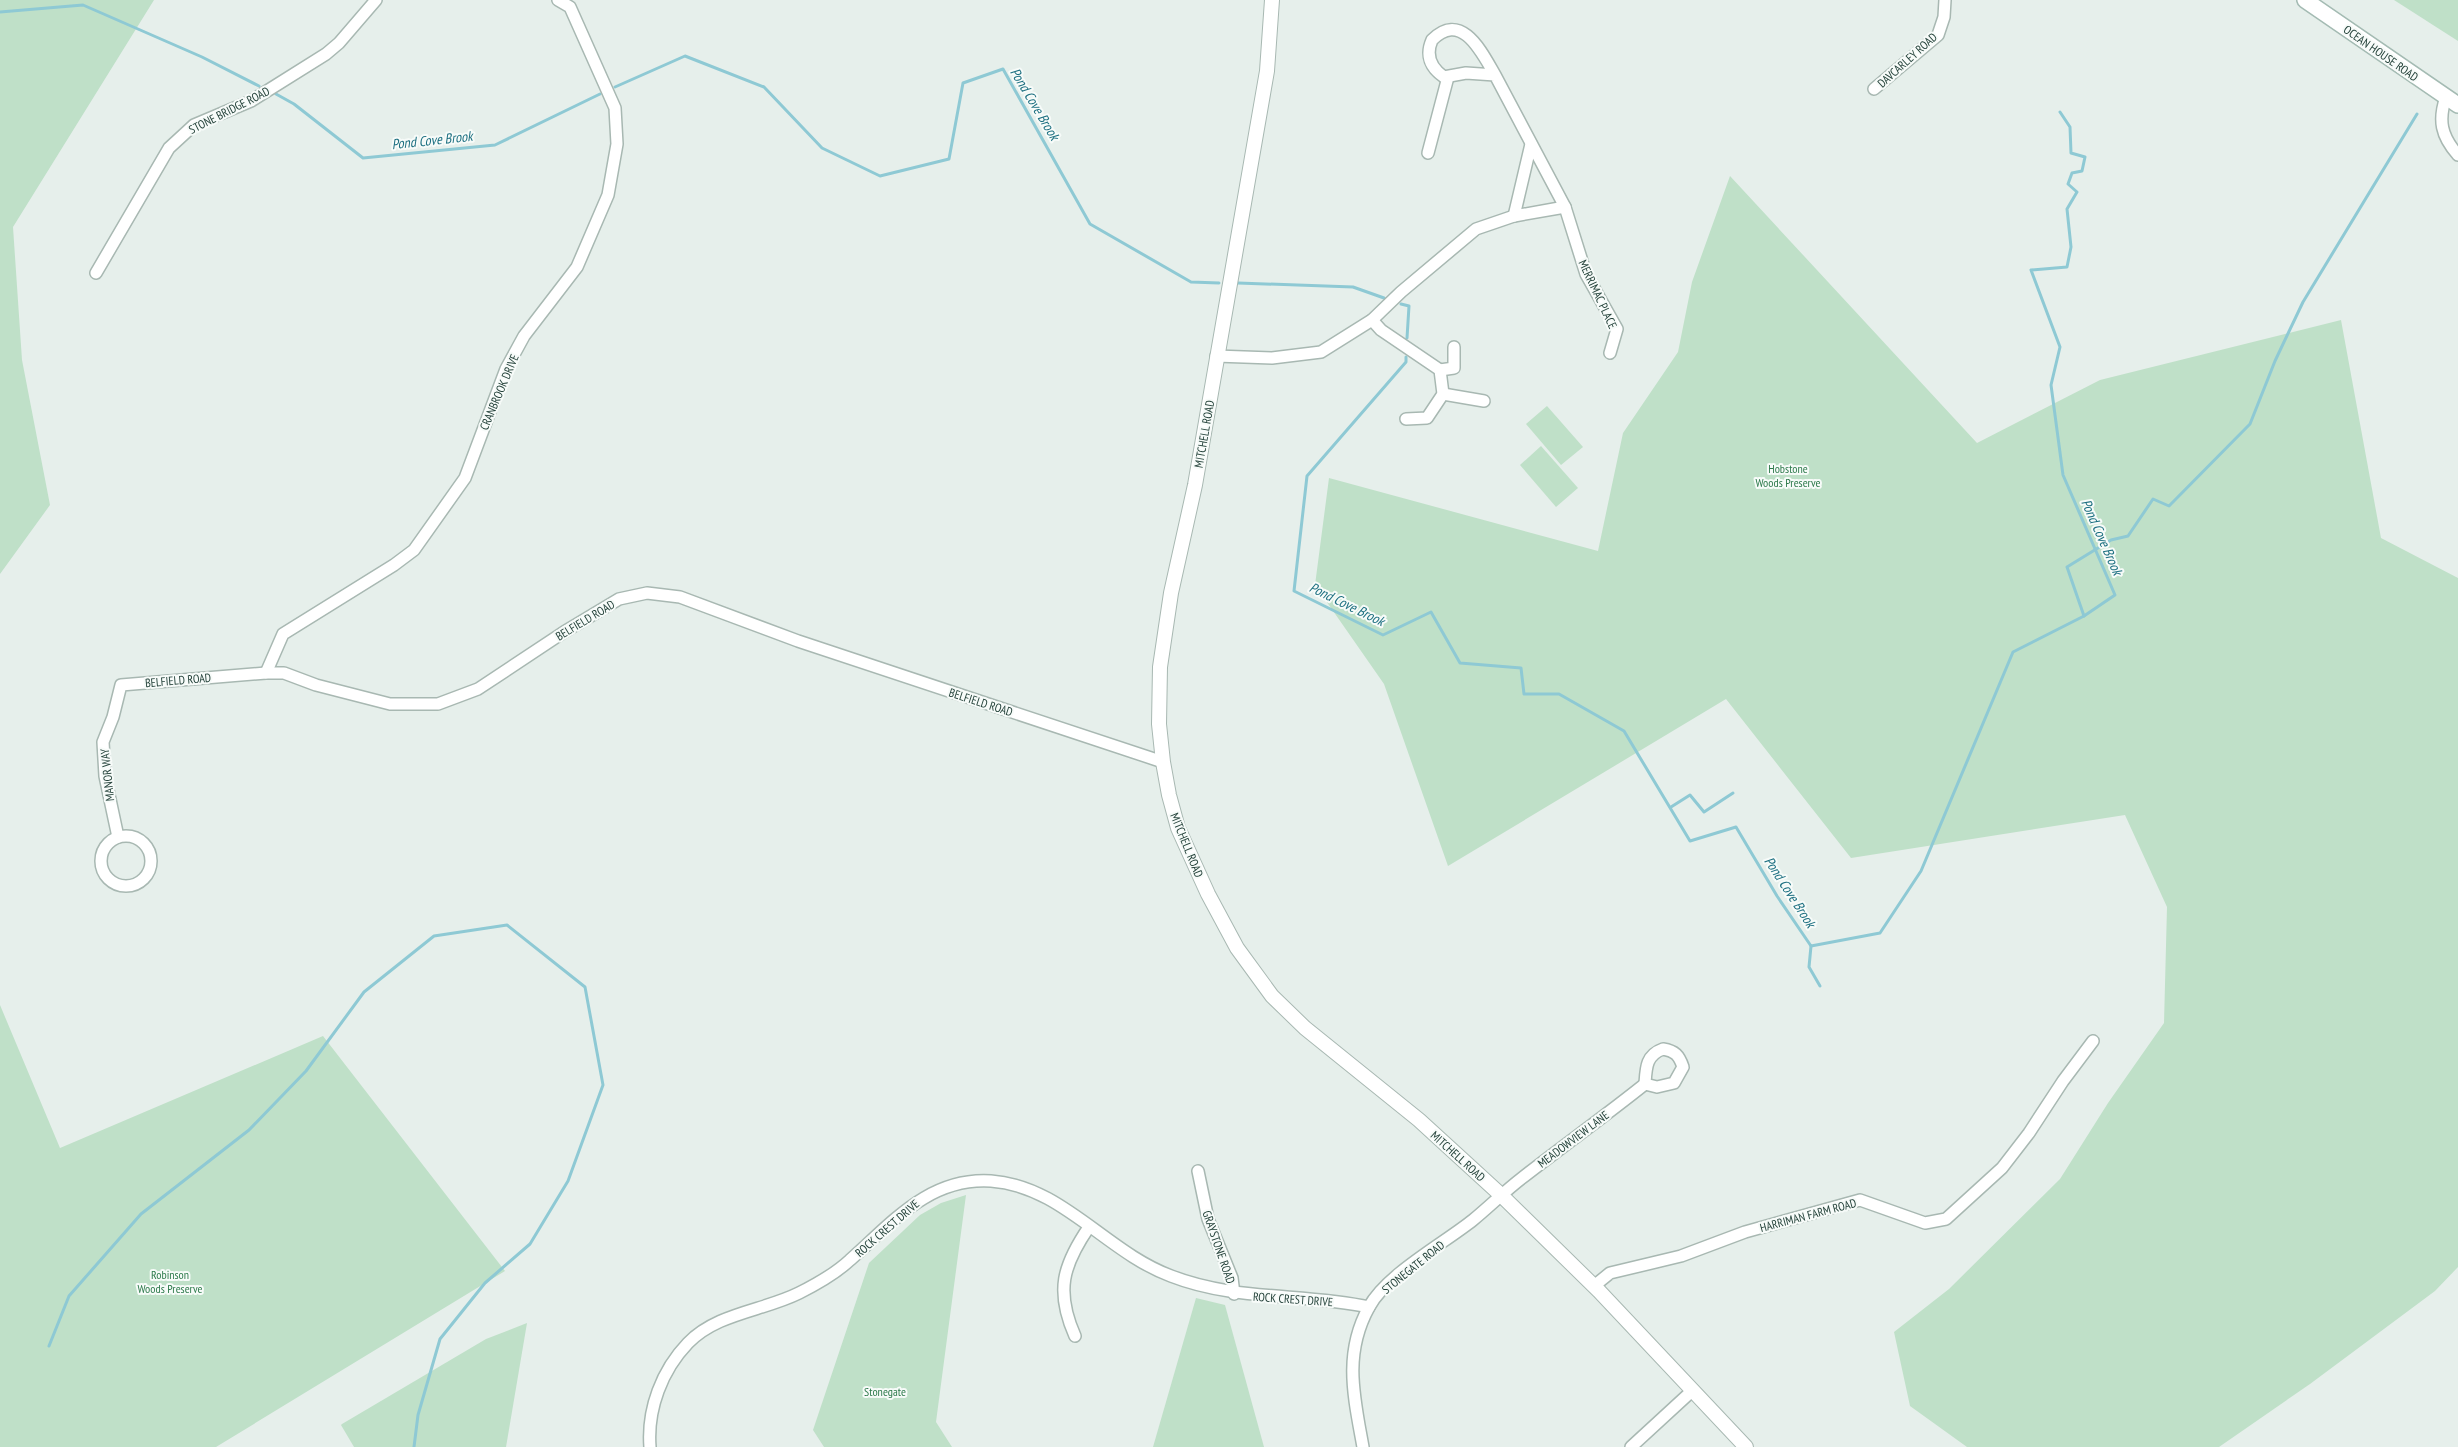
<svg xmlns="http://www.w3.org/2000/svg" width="2458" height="1447" font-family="'PT Sans Narrow',sans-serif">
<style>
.green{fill:#bfe0c8}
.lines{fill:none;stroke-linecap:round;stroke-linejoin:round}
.stream{stroke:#8ec9d4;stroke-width:3}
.minor-casing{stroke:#a8b8b2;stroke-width:14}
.tertiary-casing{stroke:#a8b8b2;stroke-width:16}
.secondary-casing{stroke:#a4bbb3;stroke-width:18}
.minor{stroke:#fff;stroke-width:11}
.tertiary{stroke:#fff;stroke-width:14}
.secondary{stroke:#fff;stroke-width:15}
.labels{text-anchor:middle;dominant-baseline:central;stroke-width:4;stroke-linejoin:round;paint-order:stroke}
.street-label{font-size:12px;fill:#24423a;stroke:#f7fbf9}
.park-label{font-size:12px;fill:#2d7a4b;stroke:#f7fbf9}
.water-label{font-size:14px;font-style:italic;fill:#1c6f80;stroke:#f7fbf9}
</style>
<rect width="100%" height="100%" fill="#e6efeb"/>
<g class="green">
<polygon points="0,0 154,0 13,227 22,360 50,505 0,574"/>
<polygon points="2394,0 2458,0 2458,41"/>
<polygon points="1730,176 1977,443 2100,380 2341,320 2381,538 2458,578 2458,1267 2435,1291 2310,1384 2219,1447 1967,1447 1910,1406 1894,1332 1949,1289 2060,1179 2108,1103 2164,1023 2167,907 2125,815 1851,858 1726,699 1448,866 1384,684 1315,585 1329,478 1598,551 1623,433 1678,352 1692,282"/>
<polygon points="1547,406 1583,447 1561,465 1526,424"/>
<polygon points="1541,446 1578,488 1556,507 1520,465"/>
<polygon points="0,1005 60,1148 323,1036 505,1271 216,1447 0,1447"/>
<polygon points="966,1195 936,1422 952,1447 824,1447 813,1430 869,1263 920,1215 941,1203"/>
<polygon points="1196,1298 1225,1305 1264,1447 1153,1447"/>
<polygon points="527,1323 506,1447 354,1447 341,1425 342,1424 486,1339"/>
</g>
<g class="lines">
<g class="stream">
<polyline points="0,12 83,5 202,57 259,86"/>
<polyline points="615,87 685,56 764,87 822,148 880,176 949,159 963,83 1003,69 1090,224 1191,282 1219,283"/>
<polyline points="276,94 294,104 363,158 495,145 600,94"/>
<polyline points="1238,283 1353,287 1384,298"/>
<polyline points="1401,304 1409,306 1407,338"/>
<polyline points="1406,357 1406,362 1307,476 1294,591 1383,635 1431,612 1460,663 1521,668 1524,694 1559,694 1624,731 1690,841 1736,827 1777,896 1811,946 1880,933 1921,871 2013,652 2084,616 2115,595 2063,475 2051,385 2060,347 2031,270 2067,267 2071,247 2067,209 2077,192 2068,184 2072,173 2082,171 2085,157 2071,153 2070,127 2060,112"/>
<polyline points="2084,616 2067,567 2111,540 2128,536 2153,499 2169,506 2250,424 2275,361 2303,302 2417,114"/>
<polyline points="1671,807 1690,795 1704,812 1733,793"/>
<polyline points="1811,946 1809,967 1820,986"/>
<polyline points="49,1346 69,1296 141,1214 249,1130 306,1071 364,992 434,936 507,925 585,987 603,1085 568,1181 530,1244 485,1283 440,1339 418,1415 414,1447"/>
</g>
<g class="minor-casing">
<g id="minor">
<path d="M1495,75C1482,53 1462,10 1432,40C1425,56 1431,68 1444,77L1466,73L1495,75L1565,207L1586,274L1617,329L1610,353"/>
<polyline points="1874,89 1938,35 1944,17 1945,0"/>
<path d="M2446,97C2438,120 2441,136 2458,155"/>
<polyline points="1428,153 1448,77"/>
<polyline points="1514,216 1531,144"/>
<polyline points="96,273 169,148 194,125 251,101 326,54 339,43 376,0"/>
<polyline points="1372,320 1381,330 1440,370 1443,394 1427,418 1406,419"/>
<polyline points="1216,356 1272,358 1321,352 1372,320 1401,292 1476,229 1514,216 1565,207"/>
<polyline points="1440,370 1454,368 1454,347"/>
<polyline points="1443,394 1484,401"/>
<polyline points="266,673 283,634 394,565 414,550 465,478 506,369 524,336 577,267 608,195 617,144 615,108 570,7 558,0"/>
<circle cx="126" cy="861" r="25"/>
<polyline points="118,837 105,776 103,742 113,717 121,685 266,673 284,673 316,685 390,704 438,704 478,689 564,632 619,599 647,593 680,597 798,641 1163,762"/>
<path d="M1663,1049C1675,1051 1679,1055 1683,1067L1674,1083L1657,1087L1645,1084C1646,1068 1646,1055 1663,1049Z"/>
<polyline points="1198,1171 1208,1219 1232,1278 1234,1294"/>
<polyline points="1594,1286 1610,1273 1681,1256 1745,1232 1860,1200 1925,1223 1946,1219 2002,1168 2029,1133 2063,1081 2093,1041"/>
<path d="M1075,1336C1055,1291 1063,1265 1089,1227"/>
<path d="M650,1447C647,1409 662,1370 688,1343C717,1313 763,1311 799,1293C817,1284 835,1274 850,1260C892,1223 929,1177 991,1181C1062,1186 1106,1252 1171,1276C1235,1301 1303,1293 1369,1307"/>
<path d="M1363,1447C1354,1397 1343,1354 1369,1307C1387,1274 1443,1244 1473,1220C1490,1206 1505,1191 1522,1178C1563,1146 1605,1116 1645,1084"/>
<polyline points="1631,1447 1693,1390"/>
</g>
</g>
<g class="tertiary-casing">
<polyline id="tertiary" points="1272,0 1267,71 1195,485 1171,593 1160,667 1159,724 1163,762 1169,795 1178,828 1208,894 1237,948 1272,996 1305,1028 1419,1120 1501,1195 1599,1291 1746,1447"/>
</g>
<g class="secondary-casing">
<polyline id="secondary" points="2305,0 2458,105"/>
</g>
<use href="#minor" class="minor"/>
<use href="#tertiary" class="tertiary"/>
<use href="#secondary" class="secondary"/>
</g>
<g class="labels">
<g class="street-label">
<text transform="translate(2381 53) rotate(35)">OCEAN HOUSE ROAD</text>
<text transform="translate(1907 60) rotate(-42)">DAVCARLEY ROAD</text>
<text transform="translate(229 110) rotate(-27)">STONE BRIDGE ROAD</text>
<text transform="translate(1598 294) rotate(65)">MERRIMAC PLACE</text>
<text transform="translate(499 392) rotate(-67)">CRANBROOK DRIVE</text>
<text transform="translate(1204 434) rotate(-80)">MITCHELL ROAD</text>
<text transform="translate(585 620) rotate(-31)">BELFIELD ROAD</text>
<text transform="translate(178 680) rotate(-5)">BELFIELD ROAD</text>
<text transform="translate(981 702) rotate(18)">BELFIELD ROAD</text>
<text transform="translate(107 775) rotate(-96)">MANOR WAY</text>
<text transform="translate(1187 845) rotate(68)">MITCHELL ROAD</text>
<text transform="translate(1573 1139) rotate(-37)">MEADOWVIEW LANE</text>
<text transform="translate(1458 1156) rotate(42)">MITCHELL ROAD</text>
<text transform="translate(1808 1215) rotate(-15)">HARRIMAN FARM ROAD</text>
<text transform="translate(887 1228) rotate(-41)">ROCK CREST DRIVE</text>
<text transform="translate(1219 1247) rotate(71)">GRAYSTONE ROAD</text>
<text transform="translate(1413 1267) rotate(-39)">STONEGATE ROAD</text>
<text transform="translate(1293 1299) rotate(4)">ROCK CREST DRIVE</text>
</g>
<g class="park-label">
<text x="1788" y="468">Hobstone<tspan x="1788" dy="14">Woods Preserve</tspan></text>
<text x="170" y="1274">Robinson<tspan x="170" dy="14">Woods Preserve</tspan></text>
<text x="885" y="1391">Stonegate</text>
</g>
<g class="water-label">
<text transform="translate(1035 104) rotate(59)">Pond Cove Brook</text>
<text transform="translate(432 140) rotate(-6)">Pond Cove Brook</text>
<text transform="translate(2102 537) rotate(66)">Pond Cove Brook</text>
<text transform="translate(1347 604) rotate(26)">Pond Cove Brook</text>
<text transform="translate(1790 892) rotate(57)">Pond Cove Brook</text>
</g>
</g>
</svg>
